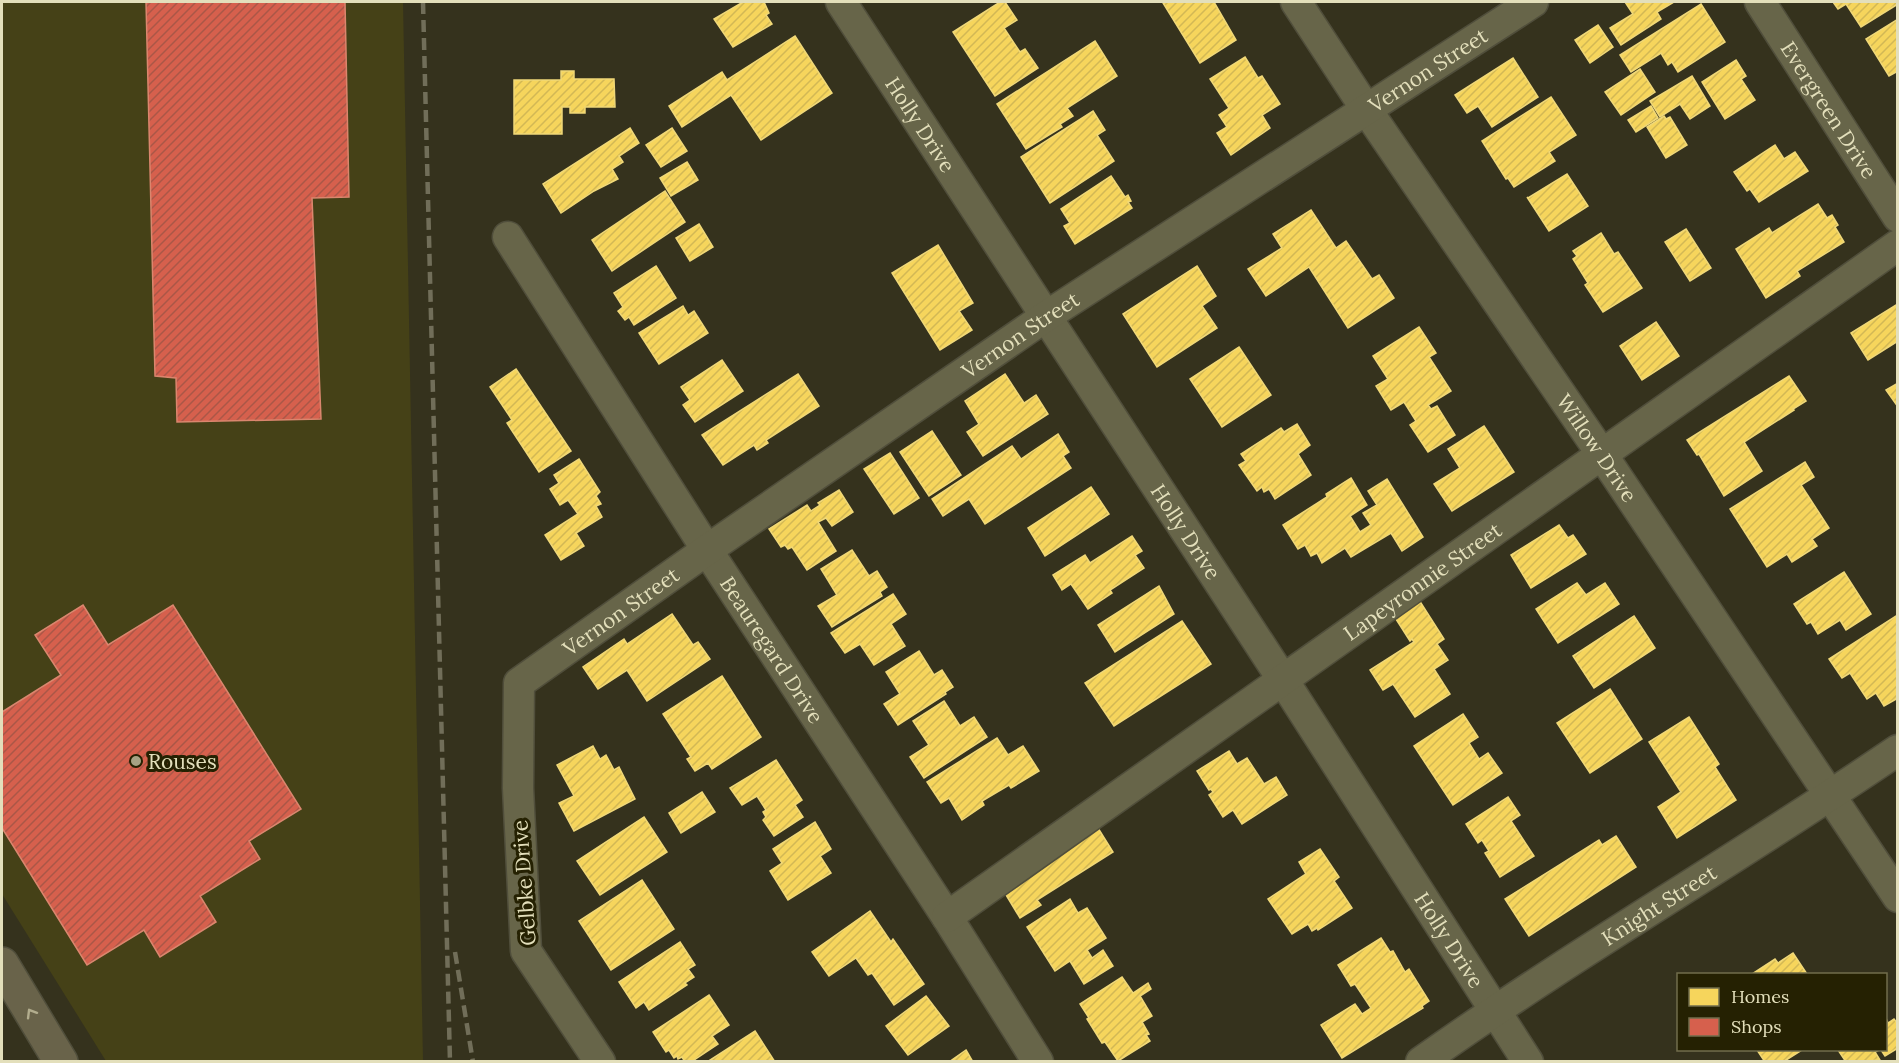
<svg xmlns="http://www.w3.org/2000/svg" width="1899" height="1063" font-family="Lora,serif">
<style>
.built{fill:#454117}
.homes{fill:url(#homes-hatch);stroke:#f0d878;stroke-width:1.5}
.shops{fill:url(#shops-hatch);stroke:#da866e;stroke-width:1.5}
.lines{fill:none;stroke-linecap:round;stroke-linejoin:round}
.minor-casing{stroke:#504e3b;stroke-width:33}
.secondary-casing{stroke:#504e3b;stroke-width:36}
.minor{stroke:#676549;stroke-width:30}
.secondary{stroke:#69634a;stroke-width:33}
.rail{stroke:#716e59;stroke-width:4.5;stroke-dasharray:12 6;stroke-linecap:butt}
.oneway{stroke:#b2ad8e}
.poi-dot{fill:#a6a284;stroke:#252102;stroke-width:2}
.labels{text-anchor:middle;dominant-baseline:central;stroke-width:6;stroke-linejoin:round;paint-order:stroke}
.street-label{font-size:21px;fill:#e3dfbb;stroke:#252102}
.poi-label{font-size:21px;fill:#e3dfbb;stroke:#252102;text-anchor:start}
</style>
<defs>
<pattern id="homes-hatch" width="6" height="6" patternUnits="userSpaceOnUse" patternTransform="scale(1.5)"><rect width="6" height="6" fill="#f6d55c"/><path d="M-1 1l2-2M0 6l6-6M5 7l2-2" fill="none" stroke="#d2b855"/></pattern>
<pattern id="shops-hatch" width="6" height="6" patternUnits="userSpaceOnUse" patternTransform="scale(1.5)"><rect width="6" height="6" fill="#d6604d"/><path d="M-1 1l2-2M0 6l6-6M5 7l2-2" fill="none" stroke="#aa5747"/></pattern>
</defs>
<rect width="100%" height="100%" fill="#35321d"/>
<polygon class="built" points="2,2 403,2 423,1061 106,1061 2,894"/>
<g class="homes">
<polygon points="743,2 764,2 769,13 766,15 772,24 733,47 714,19"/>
<polygon points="1000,2 1005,2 1017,20 1004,28 1020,52 1025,49 1038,68 995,96 953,32"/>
<polygon points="1166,2 1214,2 1236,40 1200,63 1163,3"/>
<polygon points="1625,2 1674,2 1657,12 1661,19 1621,45 1610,28 1633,14"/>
<polygon points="1833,2 1898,2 1898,4 1861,27 1846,4 1838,9"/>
<polygon points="1701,4 1725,42 1678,72 1672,62 1668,65 1661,53 1631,72 1620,55"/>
<polygon points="1898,19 1898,71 1889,76 1866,39"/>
<polygon points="1598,25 1613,47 1590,63 1575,40"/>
<polygon points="795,36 832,93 761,140 731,95 682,127 669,106 722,72 727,80"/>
<polygon points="1095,41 1117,76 1067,108 1073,116 1060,124 1062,127 1026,149 997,104"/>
<polygon points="1245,57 1258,78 1262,76 1280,104 1262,115 1270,128 1231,155 1217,133 1227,127 1219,115 1229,108 1210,79"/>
<polygon points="1513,58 1538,97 1492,127 1478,106 1467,113 1455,95"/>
<polygon points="1736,60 1746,76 1741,79 1755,100 1725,119 1702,82"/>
<polygon points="1640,69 1655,92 1621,115 1605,92"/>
<polygon points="561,71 574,71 574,79 614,79 615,107 585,107 585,113 570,113 570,107 562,107 562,134 514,134 514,80 561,80"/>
<polygon points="1692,76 1710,106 1690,119 1680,104 1660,117 1650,101"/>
<polygon points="1551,97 1576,135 1549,152 1555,161 1514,187 1508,178 1506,179 1482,141"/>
<polygon points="1651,106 1658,118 1636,132 1628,120"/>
<polygon points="1093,111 1105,130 1097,135 1114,161 1050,203 1021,157"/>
<polygon points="1664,116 1666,119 1670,117 1687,145 1666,158 1647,127"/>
<polygon points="630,128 639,143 619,156 623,162 612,169 618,179 594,191 561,213 543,184"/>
<polygon points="672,128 687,151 661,167 646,145"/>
<polygon points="1775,145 1784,159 1795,152 1808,171 1759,202 1750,189 1747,191 1734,172"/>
<polygon points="687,162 698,180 671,196 660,178"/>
<polygon points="1567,174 1588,206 1549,231 1527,197 1528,198"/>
<polygon points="1111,176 1125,197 1128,195 1131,201 1128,202 1132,208 1075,244 1064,226 1070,223 1061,209"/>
<polygon points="665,191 685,222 612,271 592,240"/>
<polygon points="1818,204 1827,218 1832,215 1838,225 1835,227 1844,242 1797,271 1800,276 1766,298 1736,249 1769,228 1772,233"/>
<polygon points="1311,210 1336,248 1346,241 1372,279 1379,275 1394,298 1348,328 1309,267 1266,296 1248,269 1282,248 1273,234"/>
<polygon points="699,224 713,247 690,261 676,238"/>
<polygon points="1686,229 1711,268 1690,281 1665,242"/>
<polygon points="1601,233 1614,254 1618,252 1642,288 1603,312 1585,285 1588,283 1573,259 1577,256 1573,251"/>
<polygon points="938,245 973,303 959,311 972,330 940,350 892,273"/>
<polygon points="656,266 676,298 634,325 629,317 625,320 618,311 623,307 614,293"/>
<polygon points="1197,266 1216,296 1202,306 1217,328 1157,367 1123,314"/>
<polygon points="1896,305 1898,308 1898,341 1868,360 1851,333"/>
<polygon points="683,306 688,315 694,311 708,333 659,364 639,333"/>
<polygon points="1656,322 1679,356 1642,380 1620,346"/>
<polygon points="1419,327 1436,353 1429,357 1451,391 1428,405 1431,409 1437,406 1455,435 1428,452 1410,425 1416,421 1404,402 1391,410 1376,386 1388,379 1373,356"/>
<polygon points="1239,347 1271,395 1222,427 1190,379"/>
<polygon points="722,360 743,391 695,422 683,405 690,400 681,387"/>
<polygon points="516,369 571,451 539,472 507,423 512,420 490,387"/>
<polygon points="798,374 819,406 766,440 768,443 757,450 754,445 723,465 702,435"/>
<polygon points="1005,374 1024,403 1036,395 1048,414 983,456 967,432 979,424 965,401"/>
<polygon points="1789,376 1806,401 1793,409 1794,410 1744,442 1762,471 1724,496 1699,454 1697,455 1687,440"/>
<polygon points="1898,383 1898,407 1886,390"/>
<polygon points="1297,424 1310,445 1298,454 1311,475 1275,499 1269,489 1264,492 1262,487 1257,491 1239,465 1246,461 1241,454 1281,428 1284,432"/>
<polygon points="1484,426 1514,472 1452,511 1434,484 1460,468 1448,449"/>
<polygon points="932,431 961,475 929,496 900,452"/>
<polygon points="1058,434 1069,452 1063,456 1071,468 985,524 969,499 943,516 932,499 1012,446 1021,459"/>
<polygon points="890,453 919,498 894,514 864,469"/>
<polygon points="579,459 600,492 596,496 601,504 596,506 602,517 576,533 584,546 561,560 545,535 578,514 568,500 560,505 550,489 559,483 554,475"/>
<polygon points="1805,462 1814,477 1801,485 1829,528 1812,539 1817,546 1792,562 1787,554 1767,567 1730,509"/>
<polygon points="1351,478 1367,505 1350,516 1360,532 1371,525 1363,513 1377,505 1368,491 1387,479 1423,537 1402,551 1391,533 1351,557 1345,548 1322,563 1317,553 1311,556 1305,545 1298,549 1283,525 1327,497 1326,494"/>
<polygon points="1091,487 1109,514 1045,556 1028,528"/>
<polygon points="839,490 853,512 832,526 826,518 818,522 836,551 807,570 792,547 788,549 785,545 781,547 769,529 807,505 811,511 820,505 818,503"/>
<polygon points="1559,525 1568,538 1573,535 1586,554 1531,588 1511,555"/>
<polygon points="1132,536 1142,551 1135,555 1144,568 1110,590 1112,593 1088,609 1071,584 1062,590 1061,588 1053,575 1085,555 1090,563"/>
<polygon points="852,550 869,576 877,571 887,587 880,592 882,596 832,627 818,606 837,595 821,569"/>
<polygon points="1844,572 1871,614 1846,630 1840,620 1818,634 1811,622 1807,624 1794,604"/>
<polygon points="1577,583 1586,595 1605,583 1619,604 1558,643 1536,609"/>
<polygon points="1159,586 1174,614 1115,652 1098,625"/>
<polygon points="893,594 906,614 891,624 905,646 874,665 860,644 845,653 831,633"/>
<polygon points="1419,600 1444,639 1437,644 1448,660 1434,669 1450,694 1415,717 1393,684 1383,690 1370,670 1414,642 1412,639 1410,641 1394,616"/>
<polygon points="672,614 693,645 698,642 710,659 647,701 627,670 598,689 583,667 624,639 627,644"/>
<polygon points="1634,616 1655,648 1594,688 1573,656"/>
<polygon points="1896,616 1898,619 1898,645 1896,647 1898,698 1884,706 1876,693 1867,699 1850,673 1842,678 1829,659"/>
<polygon points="1182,621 1211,664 1114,726 1085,683"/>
<polygon points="919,651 934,675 942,670 953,687 945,692 946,694 898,725 884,704 900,694 886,672"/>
<polygon points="722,676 761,737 712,769 708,763 695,771 687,759 691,757 663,714"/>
<polygon points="1610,689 1642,739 1590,773 1557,723"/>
<polygon points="944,701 960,726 974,717 987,737 924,778 910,757 929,745 913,721"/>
<polygon points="1463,714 1478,737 1469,743 1479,759 1488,753 1502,773 1453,805 1414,746"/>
<polygon points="1689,717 1719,764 1715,767 1736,800 1677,838 1658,807 1681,792 1649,742"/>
<polygon points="997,738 1008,755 1023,746 1039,771 1011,788 1009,785 982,801 984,805 962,820 949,798 941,803 927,782"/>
<polygon points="593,746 600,759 606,755 614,770 619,767 635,799 574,831 559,803 574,796 557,765"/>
<polygon points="1229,751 1237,764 1247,758 1264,784 1276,777 1287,795 1242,824 1233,810 1223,817 1209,795 1213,792 1211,789 1209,790 1197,771"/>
<polygon points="776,760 802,800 795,805 803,817 774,836 763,820 766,817 763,812 766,810 757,796 742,805 730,788"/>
<polygon points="702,792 715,812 681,833 669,813"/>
<polygon points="1508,797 1520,815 1511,821 1534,856 1500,877 1485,853 1489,851 1482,840 1478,843 1466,824"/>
<polygon points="644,817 667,852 600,895 577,861"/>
<polygon points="1093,820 1113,852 1037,900 1041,905 1020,918 1003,890"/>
<polygon points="815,822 831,849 820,856 831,873 788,900 770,871 782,863 773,849"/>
<polygon points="1616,836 1636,867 1529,936 1505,899 1599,840 1602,845"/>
<polygon points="1320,849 1339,877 1334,881 1352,908 1318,930 1317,928 1312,931 1308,924 1292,934 1268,899 1306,874 1299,862"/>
<polygon points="642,880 674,929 611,970 579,921"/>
<polygon points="1070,899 1078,913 1087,908 1106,938 1087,950 1092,958 1103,950 1113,966 1084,984 1070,961 1055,971 1027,927"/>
<polygon points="870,911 891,942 893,939 924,984 894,1005 872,973 868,975 856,958 829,976 812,952"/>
<polygon points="1381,938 1390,952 1393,951 1405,972 1409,969 1429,1001 1422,1006 1423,1008 1342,1058 1321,1025 1355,1004 1362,1014 1371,1008 1355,984 1351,986 1338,965"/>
<polygon points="680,942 695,965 688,969 694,977 685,983 687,985 649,1010 644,1002 636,1008 619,982"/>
<polygon points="1793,953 1807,974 1752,974 1775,959 1778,963"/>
<polygon points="1122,977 1133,993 1148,983 1151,989 1140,996 1152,1016 1142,1022 1149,1034 1146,1035 1150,1041 1118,1061 1105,1042 1102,1043 1087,1019 1089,1018 1080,1004"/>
<polygon points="709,995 729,1025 712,1036 718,1044 691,1062 685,1062 682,1057 678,1059 677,1056 674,1058 669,1050 666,1052 653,1032"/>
<polygon points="926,996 949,1026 908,1055 886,1026"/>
<polygon points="1886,1018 1888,1023 1894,1019 1898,1024 1898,1048 1885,1056 1881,1050 1886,1050"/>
<polygon points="755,1031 775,1062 707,1062"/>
<polygon points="966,1050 973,1062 949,1062"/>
<polygon points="1757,1050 1802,1050 1783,1062 1765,1062"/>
<polygon points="1838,1050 1879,1050 1875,1052 1880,1060 1846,1062"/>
</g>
<g class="shops">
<polygon points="146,2 345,2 349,197 312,198 321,419 177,422 176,378 155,376"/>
<polygon points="83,605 108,645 173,605 301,809 249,841 260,859 200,896 216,922 160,957 144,930 87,965 2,828 2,712 61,675 35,635"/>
</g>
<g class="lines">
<g class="minor-casing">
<g id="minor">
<path id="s1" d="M841,2L1283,680L1528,1062"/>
<path id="s2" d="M1296,2L1366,109L1601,453L1898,897"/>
<path id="s3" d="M1760,2L1898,217"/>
<path id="s4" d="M508,237L707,550L947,917L1038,1062"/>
<path id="s5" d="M947,917L1898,245"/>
<path id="s6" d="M600,1062L526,951L518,788L519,683L707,550L1045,317L1533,2"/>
<path id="s7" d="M1421,1062C1576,952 1741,857 1898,750"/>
</g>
</g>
<g class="secondary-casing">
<polyline id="secondary" points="2,964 61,1062"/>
</g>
<use href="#minor" class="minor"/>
<use href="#secondary" class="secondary"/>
<g class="rail">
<polyline points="423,2 450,1062"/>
<polyline points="455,952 473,1062"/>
</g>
</g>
<defs><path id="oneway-chevron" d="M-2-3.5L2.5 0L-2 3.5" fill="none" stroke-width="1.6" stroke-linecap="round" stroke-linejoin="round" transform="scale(1.5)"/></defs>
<use class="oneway" href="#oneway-chevron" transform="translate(31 1013) rotate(-121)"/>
<circle class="poi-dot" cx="136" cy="761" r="6"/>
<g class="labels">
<g class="street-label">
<text stroke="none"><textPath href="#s6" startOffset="1498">Vernon Street</textPath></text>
<text stroke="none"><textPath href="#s3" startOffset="128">Evergreen Drive</textPath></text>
<text stroke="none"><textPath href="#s1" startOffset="146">Holly Drive</textPath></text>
<text stroke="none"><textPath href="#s6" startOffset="1012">Vernon Street</textPath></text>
<text stroke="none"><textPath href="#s2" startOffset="538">Willow Drive</textPath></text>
<text stroke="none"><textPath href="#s1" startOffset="632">Holly Drive</textPath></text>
<text stroke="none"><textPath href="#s5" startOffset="582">Lapeyronnie Street</textPath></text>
<text stroke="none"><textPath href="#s6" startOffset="526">Vernon Street</textPath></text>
<text stroke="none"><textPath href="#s4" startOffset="490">Beauregard Drive</textPath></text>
<text transform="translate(524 883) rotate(-94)">Gelbke Drive</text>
<text stroke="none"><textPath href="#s7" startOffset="285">Knight Street</textPath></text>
<text stroke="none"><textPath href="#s1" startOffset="1118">Holly Drive</textPath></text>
</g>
<g class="poi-label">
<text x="148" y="761">Rouses</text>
</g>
</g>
<rect width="1899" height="1063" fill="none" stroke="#e3dfbb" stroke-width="6"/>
<rect x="1677" y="973" width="210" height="78" fill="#252102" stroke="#716d4c" stroke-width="1.5"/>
<rect x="1689" y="988" width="30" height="18" fill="#f6d55c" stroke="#716d4c" stroke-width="1.5"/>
<text x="1731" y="1003" font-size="18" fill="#e3dfbb">Homes</text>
<rect x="1689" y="1018" width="30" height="18" fill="#d6604d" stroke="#716d4c" stroke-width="1.5"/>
<text x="1731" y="1033" font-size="18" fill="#e3dfbb">Shops</text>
</svg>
